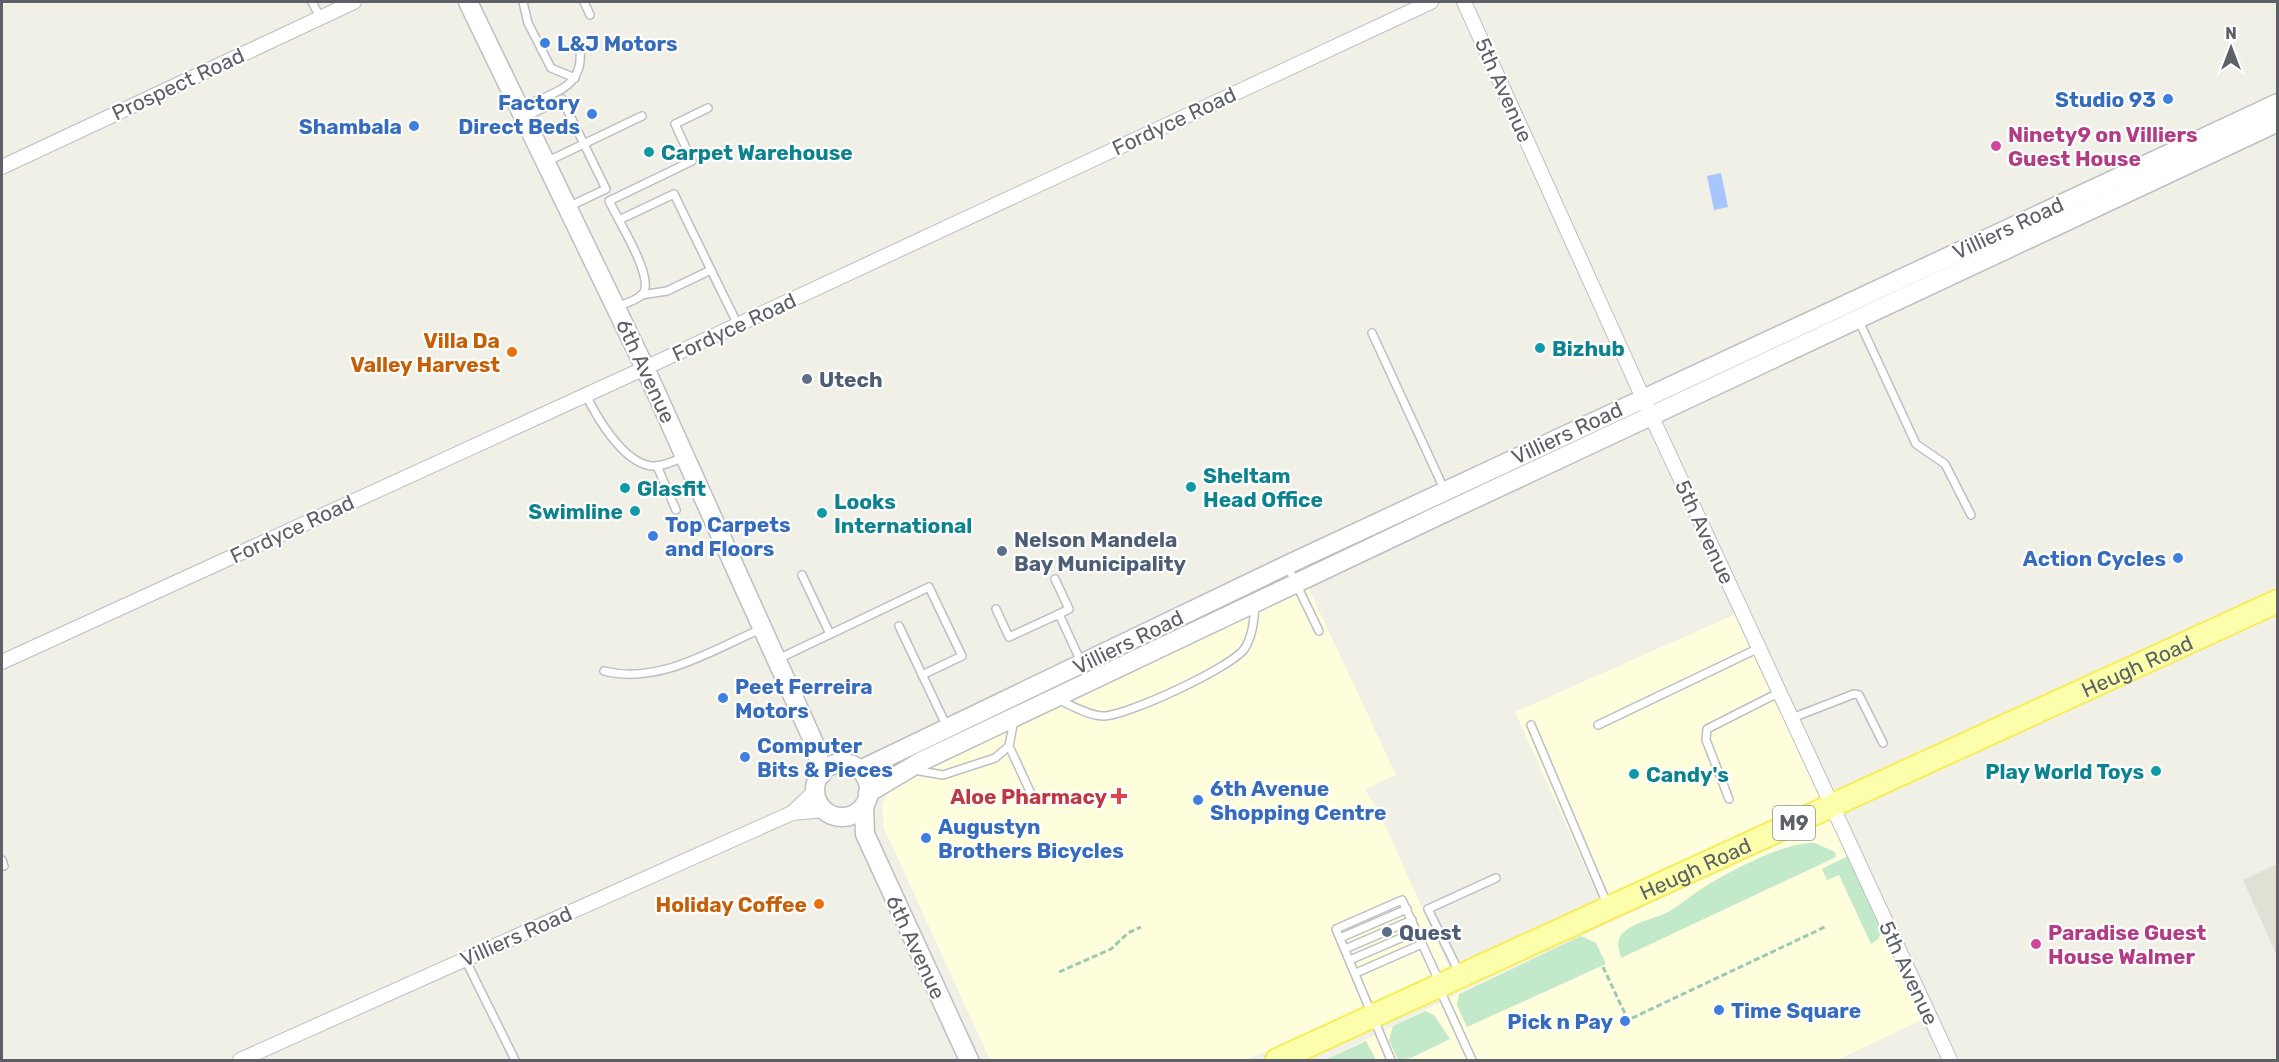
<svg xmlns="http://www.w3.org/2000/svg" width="2279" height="1062" font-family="Rubik,sans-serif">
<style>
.commercial{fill:#fffedc}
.education{fill:#e0e0d4}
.green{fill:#c2e9ca}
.water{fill:#a7c6ff}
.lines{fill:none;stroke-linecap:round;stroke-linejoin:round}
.service-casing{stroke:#bdbec5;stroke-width:10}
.minor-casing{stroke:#bdbec5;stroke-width:16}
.tertiary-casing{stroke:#bdbec5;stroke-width:21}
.primary-casing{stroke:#f7ed58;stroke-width:26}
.path{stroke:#9acab2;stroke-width:3;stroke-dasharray:6 3;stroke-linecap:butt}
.service{stroke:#fff;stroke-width:7}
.minor{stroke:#fff;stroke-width:14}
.tertiary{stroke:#fff;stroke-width:18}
.primary{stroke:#fbffac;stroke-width:22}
.shop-dot{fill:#3f7fe0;stroke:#fff;stroke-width:2}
.hotel-dot{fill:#d1479c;stroke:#fff;stroke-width:2}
.culture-dot{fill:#0f9aa8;stroke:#fff;stroke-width:2}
.food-dot{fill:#e8710a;stroke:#fff;stroke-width:2}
.service-dot{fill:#5c6f8a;stroke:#fff;stroke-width:2}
.health-dot{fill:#e0444e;stroke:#fff;stroke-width:2}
.labels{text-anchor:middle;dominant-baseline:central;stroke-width:4.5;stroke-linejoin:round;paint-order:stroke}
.shield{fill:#fff;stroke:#8e9095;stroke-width:1.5}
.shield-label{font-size:20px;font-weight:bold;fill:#5d6067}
.shop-label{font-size:21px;font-weight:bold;fill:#366cbe;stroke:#fff;text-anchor:start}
.street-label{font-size:21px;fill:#5d6067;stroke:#fff}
.hotel-label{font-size:21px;font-weight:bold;fill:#b23c85;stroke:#fff;text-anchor:start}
.culture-label{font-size:21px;font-weight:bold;fill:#0d838f;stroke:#fff;text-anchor:start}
.food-label{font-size:21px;font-weight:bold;fill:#c56008;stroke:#fff;text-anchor:end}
.service-label{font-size:21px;font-weight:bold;fill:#4e5e75;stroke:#fff;text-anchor:start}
.health-label{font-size:21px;font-weight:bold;fill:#be3a42;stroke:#fff;text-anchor:end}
</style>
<rect width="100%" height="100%" fill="#f0f0e6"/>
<g class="commercial">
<polygon points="1307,585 1396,775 1365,789 1383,821 1451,972 1246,1060 990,1060 884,828 882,805 889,789 895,783"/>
<polygon points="1738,613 1822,800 1600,900 1515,712"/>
<polygon points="1833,819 1926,1018 1837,1060 1325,1060 1465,990"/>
</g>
<polygon class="education" points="2277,864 2277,956 2243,880"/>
<g class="green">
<path d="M1815,843L1835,852L1836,857L1621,958C1618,948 1616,939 1624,932C1635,922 1653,919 1666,913C1680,906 1691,895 1704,887C1730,871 1786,841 1815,843Z"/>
<polygon points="1850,855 1884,928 1878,939 1871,944 1839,875 1827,880 1822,869"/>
<polygon points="1581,936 1596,943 1606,964 1467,1027 1457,1005 1459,994"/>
<polygon points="1425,1011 1434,1015 1450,1039 1411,1058 1398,1060 1389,1040 1393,1026"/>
<polygon points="1366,1041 1376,1060 1325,1060"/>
</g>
<polygon class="water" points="1721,173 1728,207 1714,210 1707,176"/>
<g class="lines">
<g class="service-casing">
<g id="service">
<polyline points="312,2 320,17"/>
<polyline points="523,2 528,23 551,68 575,78"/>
<polyline points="584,2 590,15"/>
<path d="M519,108C549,94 584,90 580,50"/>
<polyline points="525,117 562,99 606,189 568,207"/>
<polyline points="546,162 642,116"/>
<polyline points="619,220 609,201 692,161 675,124 708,108"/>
<polyline points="641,295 667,291 711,270 738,325"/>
<path d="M616,307C624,304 635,301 642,295C655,282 626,234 619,220L674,194L711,270"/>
<polyline points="1858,319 1916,444 1945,464 1971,515"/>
<polyline points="1372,333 1445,491"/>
<path d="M586,395C597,418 623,462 651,466C662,467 673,462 683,457"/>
<polyline points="657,466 676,510"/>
<polyline points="1287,565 1319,631"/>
<polyline points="802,575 830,634"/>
<polyline points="1055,579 1069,609 1059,614"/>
<polyline points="996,609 1009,637 1059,614 1081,662"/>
<polyline points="899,626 947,727"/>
<polyline points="778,659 929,587 962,656 922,675"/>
<path d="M604,671C659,685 712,650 761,629"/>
<path d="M1059,700C1073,706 1087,715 1102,716C1125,717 1233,667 1245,648C1253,635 1254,619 1255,604"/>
<polyline points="1792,718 1854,694 1859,695 1883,743"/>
<polyline points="1531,725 1608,906"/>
<polyline points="1598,725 1759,648"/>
<polyline points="1009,746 1034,800"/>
<polyline points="914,770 943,775 995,758 1009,746 1014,720"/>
<polyline points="1729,799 1706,740 1707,729 1780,692"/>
<polyline points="2,860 4,866"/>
<polyline points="1340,938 1407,909"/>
<polyline points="1345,949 1412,920"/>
<polyline points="465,959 515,1060"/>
<polyline points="1350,960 1417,931"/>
<polyline points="1459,972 1428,909 1496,878"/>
<polyline points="1356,973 1422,944"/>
<polyline points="1440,990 1472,1060"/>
<polyline points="1391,1060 1336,929 1402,900 1439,981"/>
</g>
</g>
<g class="minor-casing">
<g id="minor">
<polyline points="1464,2 1643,398 1950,1060"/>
<polyline points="2,167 354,2"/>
<polyline points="2,662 645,368 1431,2"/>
<polyline points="792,813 824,810"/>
<polyline points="240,1060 792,813 816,790"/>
</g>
</g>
<g class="tertiary-casing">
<g id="tertiary">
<polyline points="468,2 645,368 815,745 822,774"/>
<circle cx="842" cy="790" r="27"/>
<polyline points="860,770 1289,564 2278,103"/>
<path d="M868,793L920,762C1372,547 1823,332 2278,122"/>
<polyline points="864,806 865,834 969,1060"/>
</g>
</g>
<g class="primary-casing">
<g id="primary">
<path id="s1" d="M1277,1060L2278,601"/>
</g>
</g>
<g class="path">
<polyline points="1603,967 1628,1020 1827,926"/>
<polyline points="1059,972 1111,949 1128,933 1141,927"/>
</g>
<use href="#service" class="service"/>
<use href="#minor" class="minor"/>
<use href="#tertiary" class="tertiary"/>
<use href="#primary" class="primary"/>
</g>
<g class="shop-dot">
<circle cx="545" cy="43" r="6"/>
<circle cx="2168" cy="99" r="6"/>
<circle cx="592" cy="114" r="6"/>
<circle cx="414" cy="126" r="6"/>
<circle cx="653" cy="536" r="6"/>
<circle cx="2178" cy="558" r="6"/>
<circle cx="723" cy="698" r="6"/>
<circle cx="745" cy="757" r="6"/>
<circle cx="1198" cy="800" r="6"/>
<circle cx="926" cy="838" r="6"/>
<circle cx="1719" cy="1010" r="6"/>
<circle cx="1625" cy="1021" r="6"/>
</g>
<g class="hotel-dot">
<circle cx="1996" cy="146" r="6"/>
<circle cx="2036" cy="944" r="6"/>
</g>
<g class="culture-dot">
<circle cx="649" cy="152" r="6"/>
<circle cx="1540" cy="348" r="6"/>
<circle cx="1191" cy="487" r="6"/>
<circle cx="625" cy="488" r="6"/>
<circle cx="635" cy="511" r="6"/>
<circle cx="822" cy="513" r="6"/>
<circle cx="2156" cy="771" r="6"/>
<circle cx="1634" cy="774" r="6"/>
</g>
<g class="food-dot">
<circle cx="512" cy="352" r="6"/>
<circle cx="819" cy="904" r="6"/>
</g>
<g class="service-dot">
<circle cx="807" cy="379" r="6"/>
<circle cx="1002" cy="551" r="6"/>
<circle cx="1387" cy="932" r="6"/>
</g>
<path class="health-dot" d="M1116 787h6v6h6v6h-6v6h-6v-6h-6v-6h6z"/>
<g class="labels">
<rect class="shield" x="1773" y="806" width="42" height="34" rx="4.5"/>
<g class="shield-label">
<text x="1794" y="823">M9</text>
</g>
<g class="shop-label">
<text x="557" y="43">L&amp;J Motors</text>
<text x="2156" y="99" text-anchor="end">Studio 93</text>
<text x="580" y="102" text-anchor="end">Factory<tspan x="580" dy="24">Direct Beds</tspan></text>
<text x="402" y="126" text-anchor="end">Shambala</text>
<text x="665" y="524">Top Carpets<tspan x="665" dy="24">and Floors</tspan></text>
<text x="2166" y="558" text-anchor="end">Action Cycles</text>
<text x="735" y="686">Peet Ferreira<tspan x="735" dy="24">Motors</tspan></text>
<text x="757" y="745">Computer<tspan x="757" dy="24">Bits &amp; Pieces</tspan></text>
<text x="1210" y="788">6th Avenue<tspan x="1210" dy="24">Shopping Centre</tspan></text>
<text x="938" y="826">Augustyn<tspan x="938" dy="24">Brothers Bicycles</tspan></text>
<text x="1731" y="1010">Time Square</text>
<text x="1613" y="1021" text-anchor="end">Pick n Pay</text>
</g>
<g class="street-label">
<text transform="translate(178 84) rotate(-25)">Prospect Road</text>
<text transform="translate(1504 90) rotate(66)">5th Avenue</text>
<text transform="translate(1174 121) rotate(-25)">Fordyce Road</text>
<text transform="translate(2008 228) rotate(-25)">Villiers Road</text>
<text transform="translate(734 327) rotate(-25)">Fordyce Road</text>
<text transform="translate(646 371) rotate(65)">6th Avenue</text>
<text transform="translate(1567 433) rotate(-25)">Villiers Road</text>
<text transform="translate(292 529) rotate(-25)">Fordyce Road</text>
<text transform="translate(1705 532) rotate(65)">5th Avenue</text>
<text transform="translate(1128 642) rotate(-26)">Villiers Road</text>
<text stroke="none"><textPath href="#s1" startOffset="946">Heugh Road</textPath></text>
<text stroke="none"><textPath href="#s1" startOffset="460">Heugh Road</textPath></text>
<text transform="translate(516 936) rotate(-24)">Villiers Road</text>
<text transform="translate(916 947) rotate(65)">6th Avenue</text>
<text transform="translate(1909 973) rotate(65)">5th Avenue</text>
</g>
<g class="hotel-label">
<text x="2008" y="134">Ninety9 on Villiers<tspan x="2008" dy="24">Guest House</tspan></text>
<text x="2048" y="932">Paradise Guest<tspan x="2048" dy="24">House Walmer</tspan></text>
</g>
<g class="culture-label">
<text x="661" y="152">Carpet Warehouse</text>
<text x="1552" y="348">Bizhub</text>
<text x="1203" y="475">Sheltam<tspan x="1203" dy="24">Head Office</tspan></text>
<text x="637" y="488">Glasfit</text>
<text x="834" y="501">Looks<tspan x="834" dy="24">International</tspan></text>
<text x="623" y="511" text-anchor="end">Swimline</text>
<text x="2144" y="771" text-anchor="end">Play World Toys</text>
<text x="1646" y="774">Candy's</text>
</g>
<g class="food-label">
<text x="500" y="340">Villa Da<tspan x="500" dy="24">Valley Harvest</tspan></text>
<text x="807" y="904">Holiday Coffee</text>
</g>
<g class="service-label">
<text x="819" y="379">Utech</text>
<text x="1014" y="539">Nelson Mandela<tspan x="1014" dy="24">Bay Municipality</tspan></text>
<text x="1399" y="932">Quest</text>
</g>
<g class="health-label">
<text x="1107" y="796">Aloe Pharmacy</text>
</g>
</g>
<rect width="2279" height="1062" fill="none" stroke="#5d6067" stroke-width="6"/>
<g transform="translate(2231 48)" stroke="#ffffff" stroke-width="4.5" paint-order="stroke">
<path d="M0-4.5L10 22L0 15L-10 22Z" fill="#5d6067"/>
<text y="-9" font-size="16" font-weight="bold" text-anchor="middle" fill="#5d6067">N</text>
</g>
</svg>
